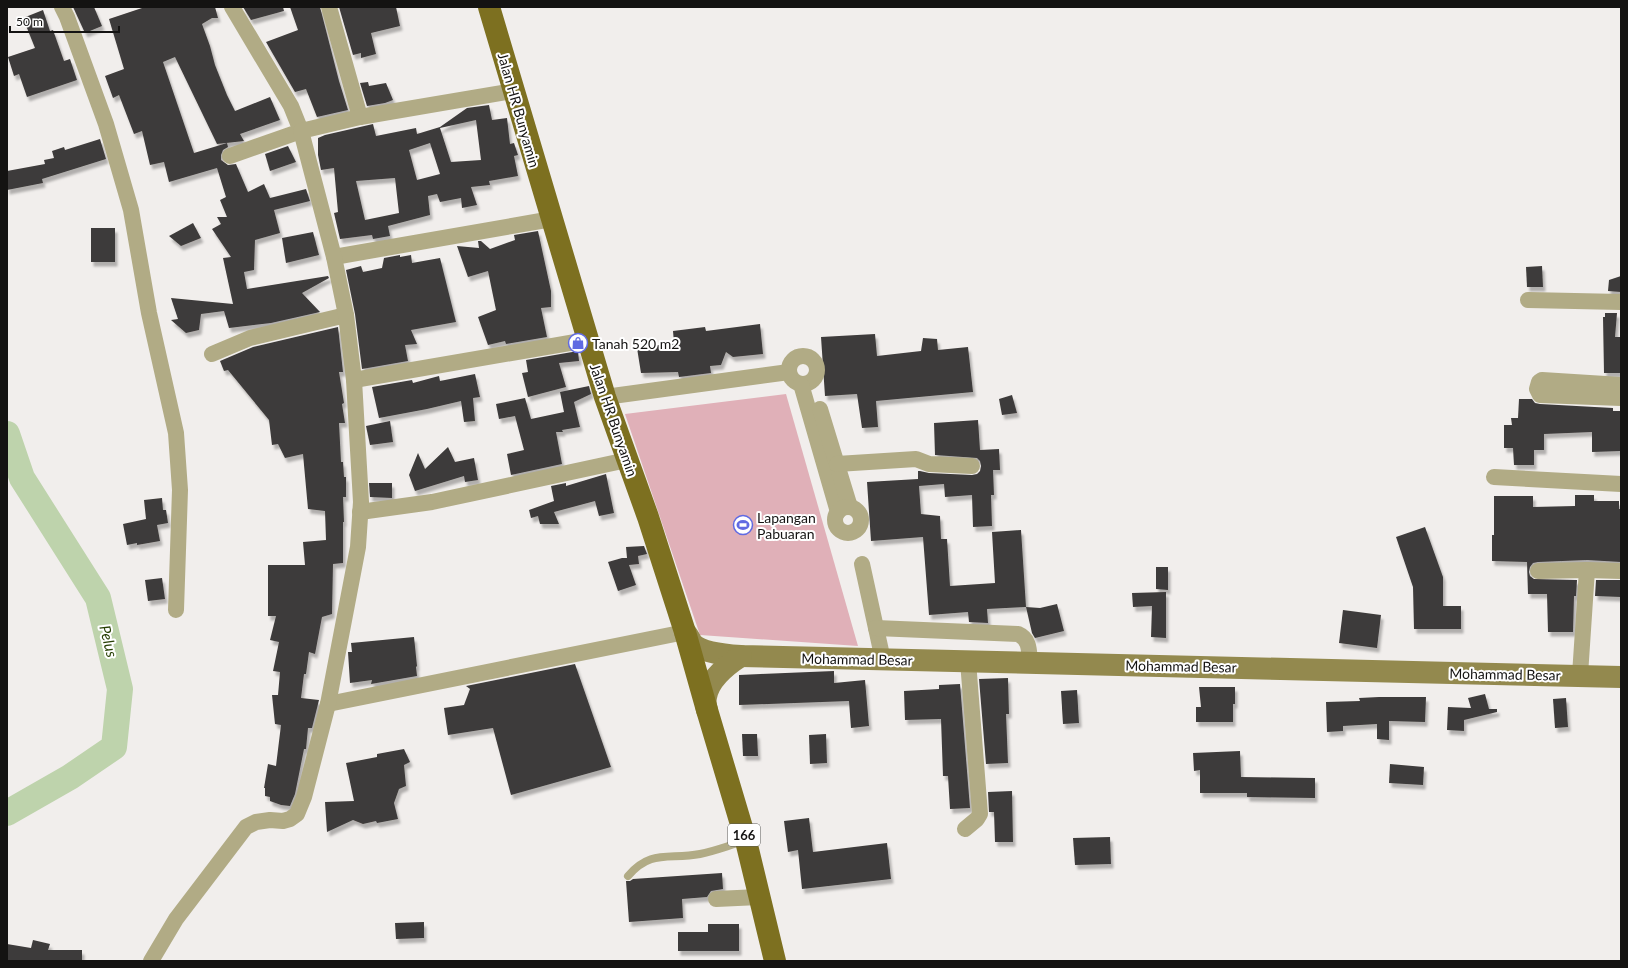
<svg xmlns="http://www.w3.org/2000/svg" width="1628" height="968" font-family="Lato,sans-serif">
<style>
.green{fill:#e0b0b8}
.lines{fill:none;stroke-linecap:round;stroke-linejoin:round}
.river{stroke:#bed3ac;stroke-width:26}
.building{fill:#3e3b3a;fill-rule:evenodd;filter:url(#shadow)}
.lane{stroke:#b1ab85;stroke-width:8}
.street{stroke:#b1ab85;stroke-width:16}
.secondary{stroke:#93894e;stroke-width:22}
.primary{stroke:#7d7020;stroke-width:22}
.labels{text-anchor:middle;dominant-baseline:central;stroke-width:4;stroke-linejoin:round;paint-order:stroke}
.shield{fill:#fff;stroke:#5a5a59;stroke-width:1}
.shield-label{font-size:13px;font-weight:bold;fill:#141312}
.street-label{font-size:14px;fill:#141312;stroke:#fff}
.poi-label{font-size:14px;fill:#141312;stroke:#fff;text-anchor:start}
.water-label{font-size:15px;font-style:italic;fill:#284005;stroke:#fff}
</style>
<defs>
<filter id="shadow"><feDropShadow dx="2.5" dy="4.5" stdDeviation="1" flood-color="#0004"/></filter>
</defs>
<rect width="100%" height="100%" fill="#f1eeec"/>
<polygon class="green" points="786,394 858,646 700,635 625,414"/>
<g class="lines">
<polyline class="river" points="7,434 22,478 98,598 120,689 114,747 70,777 7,813"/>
</g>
<g class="building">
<polygon points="73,7 94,7 102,26 85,33"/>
<polygon points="145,7 215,7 218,18 212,18 202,24 210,46 215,65 227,95 235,111 270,97 280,120 240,134 244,141 217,144 175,57 163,62 194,153 227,143 228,147 223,150 221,155 221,160 228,165 236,164 248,192 264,184 270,198 306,189 310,201 274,210 280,233 255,240 254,270 244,272 247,289 328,276 329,278 302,293 320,312 271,323 229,328 224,311 201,314 199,330 186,333 171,320 178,319 171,298 233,304 223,258 231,257 212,229 221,224 217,217 227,217 220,200 226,197 217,168 169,182 164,162 150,165 142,131 134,134 119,95 113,98 105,76 124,69 109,19"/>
<polygon points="243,7 283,7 284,11 251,20"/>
<polygon points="290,7 320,7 339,81 348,110 317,117 306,89 295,92 288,80 266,42 298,30"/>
<polygon points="339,7 396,7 400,26 371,33 376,54 361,58 361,53 353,55"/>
<polygon points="43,10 50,31 53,30 64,61 70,59 77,80 27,97 19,74 14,76 8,57 35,48 23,18"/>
<polygon points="368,82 369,86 386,83 393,100 385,103 367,106 360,83"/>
<path d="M489,105L492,120L507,118L510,144L514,143L518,155L514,156L518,176L489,181L490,185L471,187L477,205L462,208L461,198L440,202L437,194L428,196L430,215L388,226L390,236L373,239L372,235L340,239L334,213L338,212L334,168L321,170L318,155V138L325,135L373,124L376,136L416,128L417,134L440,127L467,108ZM476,120L481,160L451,162L440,128ZM430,143L440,174L417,180L409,150ZM395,178L399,213L365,220L356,181Z"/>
<polygon points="100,139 106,159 42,179 43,183 7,190 7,171 45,164 44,160 54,158 52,151 64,147 65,150"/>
<polygon points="288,146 296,162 270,171 265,154"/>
<polygon points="193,223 201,238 181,246 169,236"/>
<rect x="91" y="228" width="24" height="34"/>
<polygon points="538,231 551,291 551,307 541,308 547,337 506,344 505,341 488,345 478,317 496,310 488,271 468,277 457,246 479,248 478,241 481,241 490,249 515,240 514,235"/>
<polygon points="313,232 319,255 286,263 282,238"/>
<polygon points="400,255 400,257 411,255 412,263 440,258 456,322 411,330 417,344 405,345 408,361 362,369 355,314 346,270 361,266 363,272 382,268 384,258"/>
<polygon points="1542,266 1543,287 1527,287 1526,267"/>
<polygon points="1621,276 1621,292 1608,291 1609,280"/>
<polygon points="1605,313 1617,313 1615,337 1621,337 1621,373 1604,373 1603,317 1605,317"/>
<polygon points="760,324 763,354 733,357 726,352 721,365 710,366 711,373 679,377 678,372 641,373 637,348 674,343 673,331 705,327 706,331"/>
<polygon points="338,327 343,372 339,372 344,403 342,404 345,423 339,423 341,462 343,462 344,477 346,477 346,497 343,497 344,522 343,522 343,563 333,564 332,614 322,617 315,654 309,652 306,674 304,674 301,698 319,700 312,728 308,728 306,749 304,749 295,794 290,806 281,805 270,801 270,797 265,796 265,788 264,788 268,764 276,766 281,725 275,724 272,695 278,695 280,672 273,671 279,642 270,640 276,616 268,616 268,565 305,565 303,542 326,540 325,511 308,509 303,454 285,458 278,444 272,445 269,420 228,370 224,371 220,361 253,347"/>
<polygon points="875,334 877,356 921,351 923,338 937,339 938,350 968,347 973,392 876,401 878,427 862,428 857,394 825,396 821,337"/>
<polygon points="578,351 579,361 559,363 566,387 528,397 522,373 528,372 526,360"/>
<polygon points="475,374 480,397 473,398 475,421 464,422 461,401 427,409 379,418 372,387 412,380 413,383 439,376 440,381"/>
<polygon points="589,386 591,394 574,402 580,427 562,430 563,432 556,432 562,464 511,475 507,454 524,450 515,416 499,419 496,404 525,398 531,419 564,412 560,392"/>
<polygon points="1012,395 1017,413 1002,415 999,399"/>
<polygon points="1519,399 1532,399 1535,403 1540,404 1613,408 1613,411 1621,411 1621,451 1592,452 1592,432 1544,434 1544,450 1534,450 1534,465 1514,465 1513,448 1504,448 1504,425 1512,425 1511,418 1518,418"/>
<polygon points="978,420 980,450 999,449 1000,470 993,470 994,495 991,495 992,526 973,527 972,495 945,497 944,484 919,486 921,514 940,516 941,539 947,539 950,586 995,583 992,532 1021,530 1026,607 987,609 988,623 969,622 968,612 929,615 923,537 871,541 867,482 918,479 918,471 920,471 929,473 972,475 977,474 980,471 981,466 980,461 977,458 935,455 934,423"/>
<polygon points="390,421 393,442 370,445 366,426"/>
<polygon points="448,447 455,462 474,458 478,480 465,482 464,476 415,491 409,475 418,453 425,469"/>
<polygon points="606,474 614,513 599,516 595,501 554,512 559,524 540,524 538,516 531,518 529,510 554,501 551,486 566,483 566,486"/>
<polygon points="369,483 392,483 392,498 370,497"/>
<polygon points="1575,495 1594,495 1594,501 1619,501 1619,509 1621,509 1621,562 1587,560 1538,562 1533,563 1530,567 1529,572 1530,576 1534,579 1577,580 1576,596 1574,596 1573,632 1548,632 1547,594 1528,594 1527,562 1492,561 1492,535 1494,535 1494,496 1533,496 1533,507 1575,506"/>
<polygon points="162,498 163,510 166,510 168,523 157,525 160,541 137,545 137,543 127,545 123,524 146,519 144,500"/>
<polygon points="1425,527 1443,577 1443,606 1461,606 1461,629 1414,629 1413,587 1396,537"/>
<polygon points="644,546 647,554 638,556 639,564 629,565 636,585 618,591 608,562 622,558 627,558 626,547"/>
<polygon points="1156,567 1168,567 1168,590 1156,589"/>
<polygon points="162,578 165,599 148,601 145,580"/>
<polygon points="1596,580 1621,580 1621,597 1595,596"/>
<polygon points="1166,592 1166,638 1151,637 1152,606 1133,607 1132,593"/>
<polygon points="1057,604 1064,631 1035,638 1032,633 1026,607 1040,608"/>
<polygon points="1343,610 1381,615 1377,648 1339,643"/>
<polygon points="414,637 417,666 416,667 417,676 371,684 372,680 350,683 348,652 352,652 351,643"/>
<polygon points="575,664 611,767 511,795 493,728 448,735 444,708 464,705 470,689 466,686"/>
<polygon points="834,671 834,683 865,680 869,726 851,728 849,701 739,705 739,675"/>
<polygon points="1008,678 1009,714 1006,714 1008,763 986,764 979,679"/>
<polygon points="960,684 970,808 950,809 948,776 943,776 941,719 905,720 904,691 939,689 939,685"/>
<polygon points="1199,687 1235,687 1235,704 1233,704 1233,722 1196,722 1196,707 1201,707"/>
<polygon points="1077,690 1079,723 1063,724 1061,691"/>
<polygon points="1485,694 1489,709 1497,709 1497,712 1464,720 1464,731 1447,730 1448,707 1471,708 1468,698"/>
<polygon points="1379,697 1426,697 1425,722 1389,721 1389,740 1377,739 1377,724 1343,726 1343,731 1327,732 1326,702 1360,701 1359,698"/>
<polygon points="1566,698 1568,727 1555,728 1553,699"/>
<polygon points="742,734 757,734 758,756 743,756"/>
<polygon points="826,734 827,763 810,764 809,735"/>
<polygon points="404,749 410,762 404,765 406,786 399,789 394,803 398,819 377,823 376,821 363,824 353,820 327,832 325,802 354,801 346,763 377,757 377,754"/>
<polygon points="1240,751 1241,777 1315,778 1315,798 1247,797 1247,793 1200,793 1200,770 1194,771 1193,753"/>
<polygon points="1390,764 1424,767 1423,785 1389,783"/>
<polygon points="1012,791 1013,842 995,842 994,812 989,812 988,792"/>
<polygon points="809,818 813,852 887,843 891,879 802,889 798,850 788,852 784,821"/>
<polygon points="1110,837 1111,864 1075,865 1073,838"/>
<polygon points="722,873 723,889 711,891 707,897 682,899 683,918 629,922 626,881 630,881 633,879"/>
<polygon points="424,922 424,938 396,939 395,923"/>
<polygon points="708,924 739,924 739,951 678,951 678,932 708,932"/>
<polygon points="33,940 50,944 48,950 82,950 82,961 7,961 7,944 31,948"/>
</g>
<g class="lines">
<path class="lane" d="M628,876C651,849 669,860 700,854C715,851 730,845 745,841"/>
<g class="street">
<polyline points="62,7 67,17 106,124 131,210 149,313 176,433 180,490 176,610"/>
<polyline points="329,7 360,117"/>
<polyline points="230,156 301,131 291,106 232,7"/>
<polyline points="334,257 552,219"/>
<polyline points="1528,300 1621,302"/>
<polyline points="212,354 250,338 346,315"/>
<circle cx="803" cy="370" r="14"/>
<polyline points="354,380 587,340"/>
<polyline points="801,384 838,512"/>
<polyline points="1621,385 1542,380 1539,382 1537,389 1540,395 1621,398"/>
<polyline points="605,397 789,372"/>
<polyline points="820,409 850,507"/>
<polyline points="837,464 916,459 929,464 972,466"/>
<polyline points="1494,477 1621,484"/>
<circle cx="848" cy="520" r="13"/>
<polyline points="360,512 432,502 627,460"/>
<polyline points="862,564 883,660"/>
<polyline points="1538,571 1587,570 1621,571"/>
<path d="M876,628L1018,634C1030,639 1029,651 1030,663"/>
<polyline points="1580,675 1587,570"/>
<polyline points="328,704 685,632"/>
<polyline points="965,829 977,819 980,814 968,661"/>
<polyline points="716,899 759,897"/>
<polyline points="151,961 176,919 246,827 256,822 270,820 283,821 290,819 297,814 304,797 328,704 358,547 361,502 354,380 346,315 334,257 301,131 360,117 513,91"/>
</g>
<g class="secondary">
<path d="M685,632C688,635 690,639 692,643C701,653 728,655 741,656L1621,677"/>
<path d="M707,710C706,706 705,701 706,697C709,679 727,665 741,656"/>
</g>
<polyline class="primary" points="489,7 605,397 648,517 685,632 707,710 746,841 775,961"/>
</g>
<defs>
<g id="shop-ring" transform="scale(1)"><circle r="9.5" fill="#fff" stroke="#606ae2" stroke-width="1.5"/><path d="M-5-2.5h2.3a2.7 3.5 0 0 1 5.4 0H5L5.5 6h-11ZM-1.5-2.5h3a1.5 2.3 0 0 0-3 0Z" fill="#606ae2"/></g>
<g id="stadium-ring" transform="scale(1)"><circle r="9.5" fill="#fff" stroke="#606ae2" stroke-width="1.5"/><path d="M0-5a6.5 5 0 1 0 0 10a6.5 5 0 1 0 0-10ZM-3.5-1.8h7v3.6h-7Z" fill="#606ae2"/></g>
</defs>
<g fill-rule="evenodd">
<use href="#shop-ring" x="578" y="343"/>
<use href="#stadium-ring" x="743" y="525"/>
</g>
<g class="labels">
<rect class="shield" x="728" y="824" width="32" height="22" rx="3"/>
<g class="shield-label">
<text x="744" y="835">166</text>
</g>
<g class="street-label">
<text transform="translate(519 110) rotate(74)">Jalan HR Bunyamin</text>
<text transform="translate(614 420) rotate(71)">Jalan HR Bunyamin</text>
<text transform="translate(857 659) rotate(1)">Mohammad Besar</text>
<text transform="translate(1181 666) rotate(1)">Mohammad Besar</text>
<text transform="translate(1505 674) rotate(1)">Mohammad Besar</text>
</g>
<g class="poi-label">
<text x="592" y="343">Tanah 520 m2</text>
<text x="757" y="517">Lapangan<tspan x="757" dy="16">Pabuaran</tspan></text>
</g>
<g class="water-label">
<text transform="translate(109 641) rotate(76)">Pelus</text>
</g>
</g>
<rect width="1628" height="968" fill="none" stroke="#141312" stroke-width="16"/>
<path d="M10 26v6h109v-6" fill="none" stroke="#141312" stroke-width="2"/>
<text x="16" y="26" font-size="12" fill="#141312" stroke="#ffffff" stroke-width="3" paint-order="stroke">50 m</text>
</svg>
